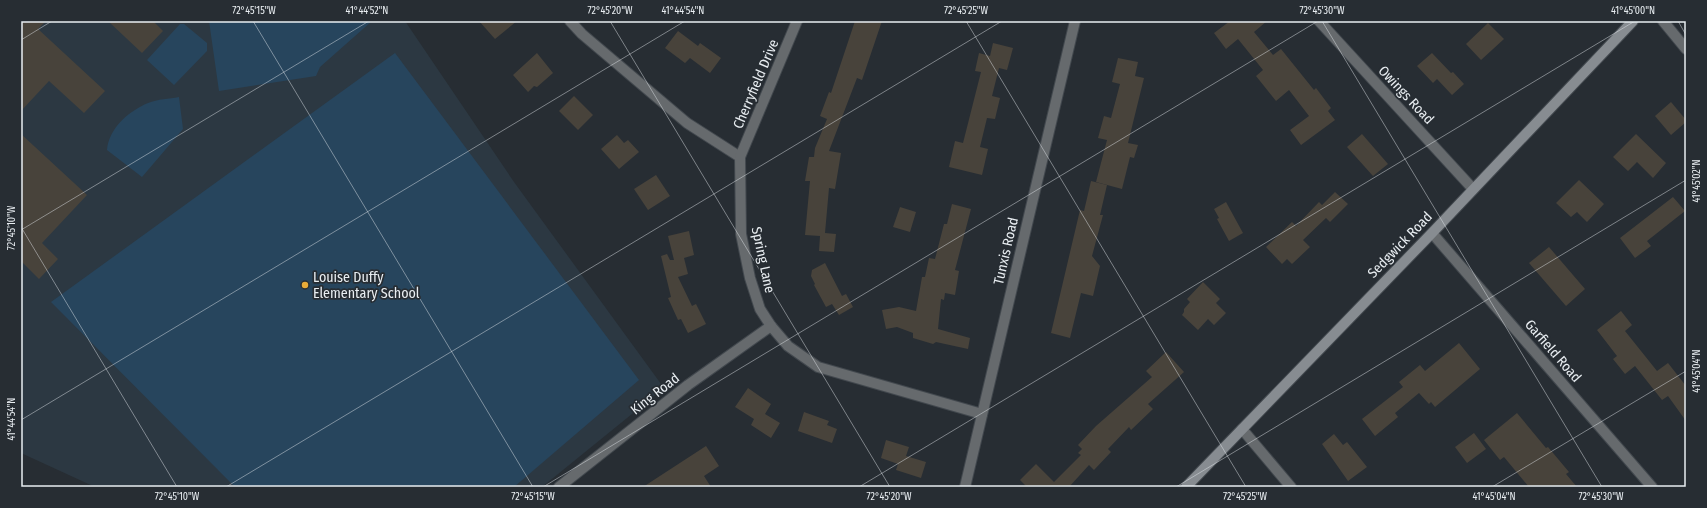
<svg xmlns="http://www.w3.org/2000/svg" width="1707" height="508" font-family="'Fira Sans Condensed',sans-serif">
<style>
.built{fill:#2c3842}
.green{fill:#27455d}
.building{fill:#48433b}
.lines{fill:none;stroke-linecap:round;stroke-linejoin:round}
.minor-casing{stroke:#42484e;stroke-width:12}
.tertiary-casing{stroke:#42484e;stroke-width:12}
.secondary-casing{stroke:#42484e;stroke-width:12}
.minor{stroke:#666a6d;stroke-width:10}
.tertiary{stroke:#666a6d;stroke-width:10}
.secondary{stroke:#878c91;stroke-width:10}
.ticks{fill:none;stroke:#e9eef2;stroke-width:1;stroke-opacity:0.45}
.poi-dot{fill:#e9ab38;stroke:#272d33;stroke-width:1.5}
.labels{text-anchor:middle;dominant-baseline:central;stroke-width:3.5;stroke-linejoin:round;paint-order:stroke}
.street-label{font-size:14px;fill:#e9eef2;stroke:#272d33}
.poi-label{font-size:14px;fill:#e9eef2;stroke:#272d33;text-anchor:start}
.neatline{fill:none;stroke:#e9eef2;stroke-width:1.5}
.ticks-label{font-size:10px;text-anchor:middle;fill:#e9eef2}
</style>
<rect width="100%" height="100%" fill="#272d33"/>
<polygon class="built" points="21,21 405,21 514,182 664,388 542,487 95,487 21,453"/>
<g class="green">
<polygon points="209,21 372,21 320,67 316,76 219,91"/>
<polygon points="180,24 184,24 207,43 207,51 174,85 147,60"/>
<polygon points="395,53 639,380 514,487 235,487 51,302"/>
<path d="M179,97L183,129L142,177L107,150C109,128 129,111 148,103C158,99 169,99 179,97Z"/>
</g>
<g class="building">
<polygon points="21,21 46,21 38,29 105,91 84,113 49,81 21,111"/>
<polygon points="108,21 153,21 163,31 142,53"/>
<polygon points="479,21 517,21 495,39"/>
<polygon points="855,21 882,21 862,80 857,78 829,151 841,153 835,189 829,188 825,233 836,234 834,252 819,251 820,236 805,235 810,181 805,181 809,157 814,157 815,148 827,119 820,116 829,92 831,93"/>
<polygon points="1230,21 1267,21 1254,32 1273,55 1281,49 1314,90 1316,88 1331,108 1328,111 1335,120 1301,145 1290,130 1309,116 1289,90 1276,101 1256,76 1263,70 1238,39 1226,49 1214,33"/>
<polygon points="1488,23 1504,39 1481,60 1466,44"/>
<polygon points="678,31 698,46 700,43 721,58 710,73 690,58 685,63 665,48"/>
<polygon points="993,43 1013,48 1007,70 999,68 992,96 1000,98 995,119 987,118 980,147 988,149 982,175 949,167 955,141 963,143 981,72 975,71 979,53 990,56"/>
<polygon points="537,53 553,73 537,87 534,86 528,92 513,75"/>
<polygon points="1432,53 1451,73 1453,72 1464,84 1452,95 1437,79 1433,83 1417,66"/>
<polygon points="1118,58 1138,62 1135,76 1144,78 1128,143 1138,145 1134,158 1130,157 1122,189 1096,182 1107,140 1098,138 1104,116 1111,118 1120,84 1112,82"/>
<polygon points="574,96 593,115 578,130 559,111"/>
<polygon points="1671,102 1686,120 1686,122 1671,135 1655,116"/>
<polygon points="21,134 87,195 42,243 58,259 39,279 21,261"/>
<polygon points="1362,134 1388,164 1373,176 1347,147"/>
<polygon points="1636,134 1666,163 1653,178 1637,162 1628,171 1613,157"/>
<polygon points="617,135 624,143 628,140 639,152 619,169 601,149"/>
<polygon points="656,175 670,196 648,210 634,189"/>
<polygon points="1579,180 1604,204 1587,222 1577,212 1571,217 1556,203"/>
<polygon points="1091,181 1107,185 1100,215 1103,215 1092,256 1100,266 1093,296 1081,293 1070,338 1051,333 1080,210 1084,211"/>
<polygon points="1335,192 1348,204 1330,222 1326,218 1303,240 1310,247 1292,264 1287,259 1282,264 1266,247 1292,222 1296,226 1319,202 1322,205"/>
<polygon points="1673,197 1685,211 1647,241 1651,246 1635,258 1620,238"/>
<polygon points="1226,202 1243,233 1229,241 1217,219 1219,218 1214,209"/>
<polygon points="952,204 971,209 955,270 959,271 955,295 945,293 944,300 941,299 938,329 970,338 968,349 936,342 933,344 913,338 913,333 897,327 886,329 882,310 899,307 916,311 922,277 925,277 929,258 935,259 944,224 947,224"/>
<polygon points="900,207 916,212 910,232 893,227"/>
<polygon points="689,231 694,255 684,258 688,274 678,277 692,306 696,304 706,324 688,333 681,319 678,320 668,298 671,297 661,256 667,254 670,260 674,260 668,236"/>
<polygon points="1549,247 1585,289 1566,306 1529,263"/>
<polygon points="825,263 842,296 846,294 853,307 839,315 832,304 826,307 814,285 815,284 811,276 812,270"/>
<polygon points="1203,282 1220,299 1216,303 1226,313 1214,325 1208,319 1198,330 1182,315 1184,312 1184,309 1190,302 1187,299"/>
<polygon points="1621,311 1632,325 1625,331 1657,371 1668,363 1686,386 1686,421 1668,396 1662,400 1635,366 1625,374 1613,359 1617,356 1597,330"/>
<polygon points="1459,343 1480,369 1435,407 1431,402 1429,404 1419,393 1395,413 1398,417 1375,436 1362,419 1403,387 1399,382 1420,365 1425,371"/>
<polygon points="1166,352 1184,372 1148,404 1153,409 1131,430 1129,427 1108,449 1111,452 1094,470 1089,465 1069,487 1027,487 1020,480 1036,464 1054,482 1081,455 1078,453 1082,449 1078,445 1096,426 1152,377 1146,371"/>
<polygon points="748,388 771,404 765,414 780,423 771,438 751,425 754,419 735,407"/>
<polygon points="804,412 829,421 827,425 837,429 832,443 798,431"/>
<polygon points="1517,413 1546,448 1548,447 1569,472 1566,474 1577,487 1529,487 1504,457 1500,460 1484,440"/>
<polygon points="1474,433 1486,449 1467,463 1455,447"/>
<polygon points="1334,434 1343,445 1347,442 1367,467 1348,481 1322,444"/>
<polygon points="886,440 909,447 906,456 926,462 921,478 896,470 898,464 881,458"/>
<polygon points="706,446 719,466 704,476 711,487 643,487"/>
</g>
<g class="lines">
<g class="minor-casing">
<g id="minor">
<polyline points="570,21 582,34 687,123 740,157"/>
<polyline points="797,21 740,157 741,234 750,278 760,309 771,326 788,346 818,367 982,414"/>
<polyline points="1319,21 1473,189"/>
<polyline points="1663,21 1686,49"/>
<polyline points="1432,233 1652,487"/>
<polyline points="1242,429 1291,487"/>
<polyline points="559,487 688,385 771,326"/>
</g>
</g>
<g class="tertiary-casing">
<polyline id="tertiary" points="965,487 1075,21"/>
</g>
<g class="secondary-casing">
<polyline id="secondary" points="1186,487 1432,233 1633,21"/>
</g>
<use href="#minor" class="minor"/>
<use href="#tertiary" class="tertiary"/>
<use href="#secondary" class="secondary"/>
</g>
<path class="ticks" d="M253,21L533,487M610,21L890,487M966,21L1246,487M1322,21L1602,487M1678,21L1686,35M21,40L52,21M21,227L177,487M21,230L369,21M21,420L685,21M226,487L1002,21M543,487L1318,21M859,487L1635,21M1176,487L1686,180M1492,487L1686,371"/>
<circle class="poi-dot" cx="305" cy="285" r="4"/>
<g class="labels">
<g class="street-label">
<text transform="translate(756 84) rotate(-67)">Cherryfield Drive</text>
<text transform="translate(1406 95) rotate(47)">Owings Road</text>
<text transform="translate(1400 245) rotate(-46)">Sedgwick Road</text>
<text transform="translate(1006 251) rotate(-77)">Tunxis Road</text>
<text transform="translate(763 260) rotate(78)">Spring Lane</text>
<text transform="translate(1553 351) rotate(49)">Garfield Road</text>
<text transform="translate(655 394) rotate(-38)">King Road</text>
</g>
<g class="poi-label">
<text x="313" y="277">Louise Duffy<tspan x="313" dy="16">Elementary School</tspan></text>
</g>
</g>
<rect width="1707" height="508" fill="none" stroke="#272d33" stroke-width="44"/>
<rect x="22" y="22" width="1663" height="464" class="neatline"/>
<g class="ticks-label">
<text x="254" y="14">72°45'15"W</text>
<text x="367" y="14">41°44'52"N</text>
<text x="610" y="14">72°45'20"W</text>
<text x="683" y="14">41°44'54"N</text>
<text x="966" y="14">72°45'25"W</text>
<text x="1322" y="14">72°45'30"W</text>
<text x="1633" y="14">41°45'00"N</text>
<text transform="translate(1696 181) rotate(-90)" y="4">41°45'02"N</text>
<text transform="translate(11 228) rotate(-90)" y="4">72°45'10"W</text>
<text transform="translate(1696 371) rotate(-90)" y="4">41°45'04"N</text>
<text transform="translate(11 419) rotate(-90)" y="4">41°44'54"N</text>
<text x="177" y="500">72°45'10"W</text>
<text x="533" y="500">72°45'15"W</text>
<text x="889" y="500">72°45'20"W</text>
<text x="1245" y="500">72°45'25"W</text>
<text x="1494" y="500">41°45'04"N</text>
<text x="1601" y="500">72°45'30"W</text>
</g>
</svg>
